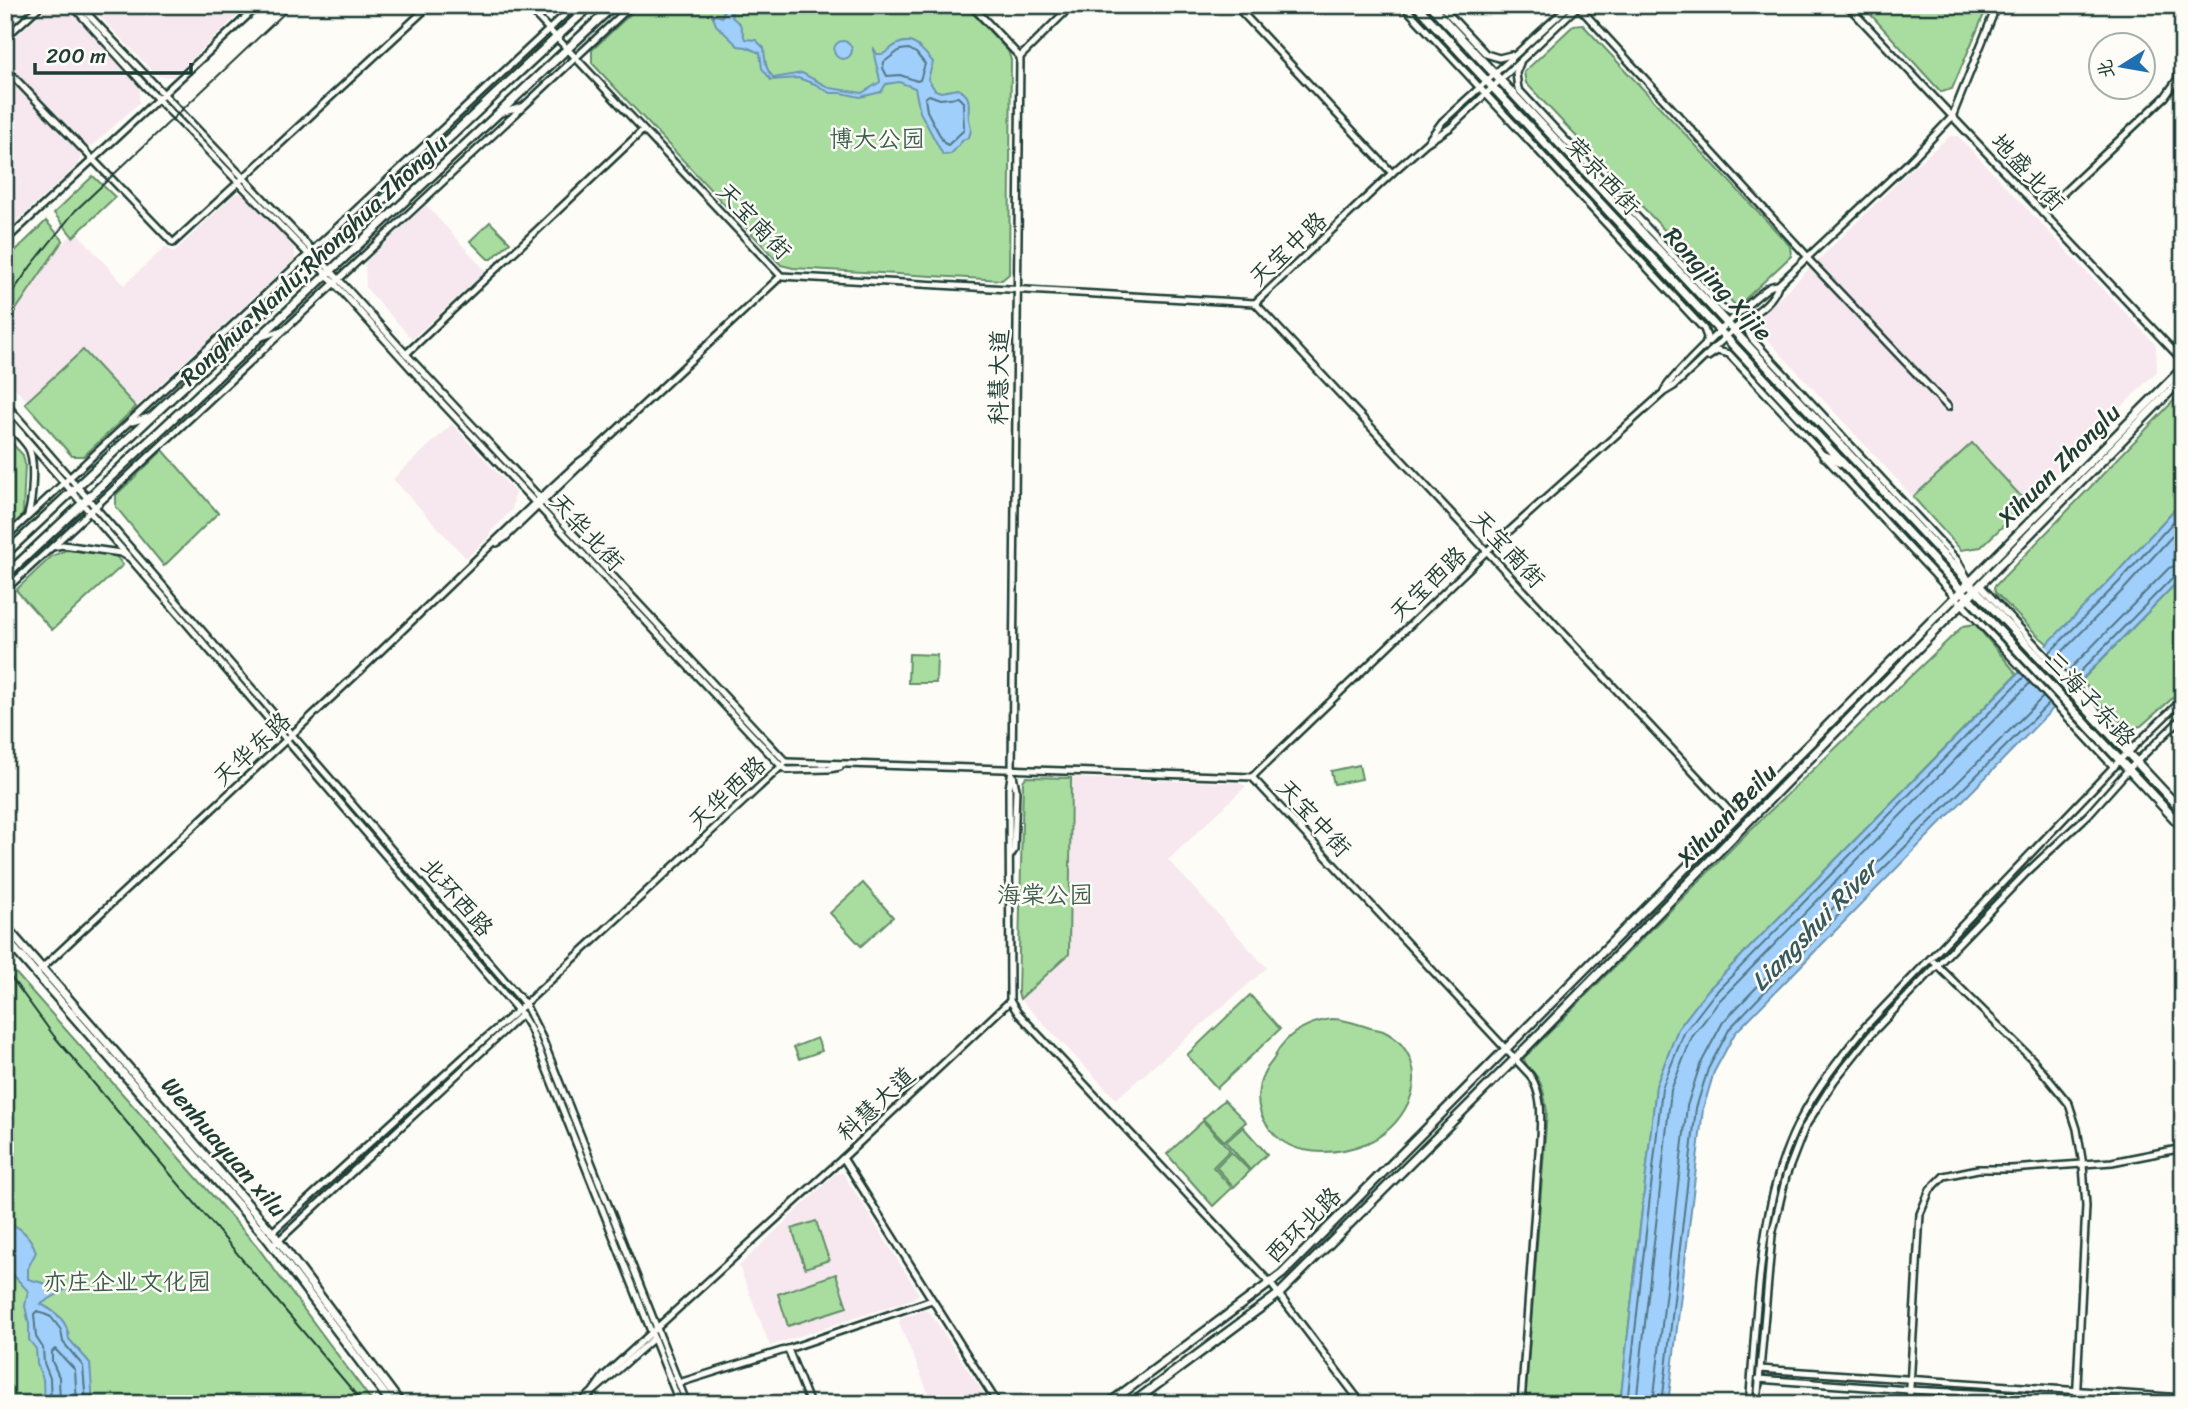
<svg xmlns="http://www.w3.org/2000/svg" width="2188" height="1409" font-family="Sriracha,'LXGW WenKai TC',sans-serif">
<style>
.built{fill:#f6e8ee}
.green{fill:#a9dda0;stroke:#648d6a;stroke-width:2}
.water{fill:#a0cffc;stroke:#6c95ac;stroke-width:2}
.pier{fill:#fdfcf7}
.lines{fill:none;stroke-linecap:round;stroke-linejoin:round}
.shore{stroke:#537784;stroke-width:2}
.minor-casing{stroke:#1f3d34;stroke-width:10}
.major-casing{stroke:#1f3d34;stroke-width:12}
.minor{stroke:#fdfcf7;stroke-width:5}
.major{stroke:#fdfcf7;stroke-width:7}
.rail{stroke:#1f3d34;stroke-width:2}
.labels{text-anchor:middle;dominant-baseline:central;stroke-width:5;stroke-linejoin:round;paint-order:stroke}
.park-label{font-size:24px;fill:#3b5d4a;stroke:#fdfcf7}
.street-label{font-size:24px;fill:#1f3d34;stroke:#fdfcf7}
.water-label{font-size:26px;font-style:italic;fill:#395a5c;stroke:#fdfcf7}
</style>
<rect width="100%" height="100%" fill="#fdfcf7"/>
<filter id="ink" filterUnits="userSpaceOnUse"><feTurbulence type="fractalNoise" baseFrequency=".0143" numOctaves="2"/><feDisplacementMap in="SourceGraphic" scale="14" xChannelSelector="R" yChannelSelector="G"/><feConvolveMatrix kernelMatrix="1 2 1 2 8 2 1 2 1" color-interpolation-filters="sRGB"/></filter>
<g filter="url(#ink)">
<g class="built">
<polygon points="5,5 30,5 5,29"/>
<polygon points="49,5 64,5 140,85 139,103 92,146 85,146 5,61 5,47"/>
<polygon points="89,5 248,5 173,77 157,76"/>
<polygon points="5,74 81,154 79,164 5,232"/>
<polygon points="1950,136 1958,136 2156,345 2157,371 2027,503 1972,443 1913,497 1758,329 1759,318 1911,169"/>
<polygon points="236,193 244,194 295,247 295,259 136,407 83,350 27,401 5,377 5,323 43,267 60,246 76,231 124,285 166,246 173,253"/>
<polygon points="426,205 486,271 412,339 366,288 365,262"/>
<polygon points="452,424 515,492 512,510 493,529 486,540 466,558 393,479"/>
<polygon points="1071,778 1239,783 1246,786 1168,860 1267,968 1116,1099 1020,999 1069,954"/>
<polygon points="843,1173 919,1294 912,1299 770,1346 739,1266 835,1174"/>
<polygon points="925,1310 931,1314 984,1394 969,1404 933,1404 899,1323 901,1318"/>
</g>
<g class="green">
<polygon points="640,5 965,5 1008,51 1011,60 1009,274 1002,280 793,268 781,265 592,63 592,50"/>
<polygon points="1862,5 1988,5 1952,89 1941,92"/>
<polygon points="1582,24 1790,246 1791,256 1740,304 1734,304 1526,83 1524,72 1574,25"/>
<polygon points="93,176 115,197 73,237 54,213"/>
<polygon points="46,221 63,240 5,326 5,261"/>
<polygon points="490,222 510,242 492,259 488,259 470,241"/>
<polygon points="83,350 136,407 84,456 72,456 25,403"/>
<polygon points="2183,391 2183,500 2113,577 2048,644 2037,635 1995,592 1994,587"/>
<polygon points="5,436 23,455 25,464 23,513 20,519 5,533"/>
<polygon points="1972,443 2027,503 1981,547 1961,550 1913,497"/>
<polygon points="163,450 218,513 164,566 116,507 116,495"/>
<polygon points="66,550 111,554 115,555 123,565 52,630 16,590 52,556"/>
<polygon points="2183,576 2183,689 2141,726 2128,728 2099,703 2082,680"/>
<path d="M1975,624L2017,674L1708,990L1678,1029L1656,1086L1620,1404H1525L1547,1112C1545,1100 1544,1087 1537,1077C1532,1069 1525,1067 1524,1058L1749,831L1963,626Z"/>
<polygon points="909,654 937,655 936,683 908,683"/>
<polygon points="1359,765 1362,779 1334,784 1331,771"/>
<polygon points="1026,777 1071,778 1069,954 1020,999 1018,993 1023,781"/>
<polygon points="863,883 893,917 861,946 830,913"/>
<polygon points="5,961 256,1245 374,1404 5,1404"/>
<polygon points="1250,995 1280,1029 1217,1088 1187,1055"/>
<path d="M1331,1019C1345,1019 1354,1023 1367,1027C1372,1029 1378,1029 1383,1031C1396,1037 1406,1048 1411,1061C1423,1094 1397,1130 1367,1143C1347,1151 1324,1154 1304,1150C1288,1147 1278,1140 1269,1128C1252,1106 1256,1080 1273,1060C1276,1056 1277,1050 1281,1046C1294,1029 1311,1022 1331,1019Z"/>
<polygon points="817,1038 822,1051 799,1059 794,1047"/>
<polygon points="1224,1100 1246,1122 1224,1141 1203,1119"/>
<polygon points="1203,1121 1230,1150 1213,1167 1232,1188 1213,1206 1167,1154"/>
<polygon points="1243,1127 1267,1154 1250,1170 1226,1142"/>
<polygon points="1231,1152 1250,1171 1234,1187 1216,1167"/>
<polygon points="816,1221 829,1260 805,1268 792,1229"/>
<polygon points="836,1274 847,1307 788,1326 778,1294"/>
</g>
<g class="water">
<path d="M725,5H730L732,17L740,24L745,39L756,40L764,48C765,59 765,70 774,78L802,73L830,88L862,93L880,82C879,70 873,60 874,49L877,54C887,55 888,49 896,45C913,35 923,51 933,62L928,79L935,90L941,92L958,89C974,97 967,106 969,120C971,127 972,129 969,137L963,140L951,154L943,155L920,112L915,88L899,82L886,84L881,92L860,97L842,93H830L815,84L798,78L771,80L762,68L760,53L746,47L738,46L716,25L712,14L722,17Z"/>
<circle cx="843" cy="50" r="9"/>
<polygon points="2183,500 2183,576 1735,1033 1714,1072 1703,1109 1668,1404 1620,1404 1656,1086 1678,1029 1708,990 2113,577"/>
<path d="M5,1223C20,1224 32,1239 36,1252L28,1268V1279L66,1289L41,1304C56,1312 68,1321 69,1339L90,1363L93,1404L44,1403L43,1379L37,1364L36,1349L29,1340V1324L25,1306L28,1291L5,1266Z"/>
</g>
<polygon class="pier" points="2043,643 2082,685 2056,711 2017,670"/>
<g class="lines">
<g class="shore">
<polygon points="909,49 916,53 925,64 920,80 917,81 900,75 887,76 883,68 884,62 900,50"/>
<polygon points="929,95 940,99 958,97 963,102 964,130 948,145 944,143 927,111 925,98"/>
<polyline points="2049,653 2119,582 2183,511"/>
<polyline points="2055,659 2125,588 2183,524"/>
<polyline points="2067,672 2169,568 2183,563"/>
<polyline points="2073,679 2175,575 2183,572"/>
<polyline points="51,1404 50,1378 44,1363 43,1348 36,1337 34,1314 37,1311 51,1317 61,1330 63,1342 83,1366 86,1404"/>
<polyline points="60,1404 59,1377 52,1361 52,1352 55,1349 75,1370 77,1404"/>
<polyline points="1627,1404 1662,1088 1684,1033 1714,994 2024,677"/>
<polyline points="1636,1404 1671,1090 1692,1037 1720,1000 2030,683"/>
<polyline points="1653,1404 1687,1106 1700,1065 1723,1022 1867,873 2043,697"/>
<polyline points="1662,1404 1696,1108 1708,1069 1730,1028 1873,879 2049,703"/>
</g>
<g class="minor-casing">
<g id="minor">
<polyline points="72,5 145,86 309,255 442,403 782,767 787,770 829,769 840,767"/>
<polyline points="79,5 313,251 406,354 786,762"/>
<polyline points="526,5 781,276 1255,303 1392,173 1426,143 1451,127 1579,5"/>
<polyline points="1235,5 1392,173"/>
<polyline points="1403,5 1704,329 1707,337 1705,347"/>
<polyline points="1440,5 1486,54 1499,58 1511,55"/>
<polyline points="1847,5 2183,361"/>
<polyline points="1578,6 1808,257"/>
<polyline points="5,38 41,5"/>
<polyline points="1020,57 1072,5"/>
<path d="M1520,63L1516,73L1518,89L1722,308C1729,314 1735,314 1743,311"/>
<polyline points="5,68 173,243 430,5"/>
<polyline points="501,113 522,107"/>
<polyline points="1428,141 1442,122 1570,5"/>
<polyline points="2042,213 2165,97 2177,80 2183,50"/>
<polyline points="5,241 259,5"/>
<polyline points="1807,258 1948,407"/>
<polyline points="1255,303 1736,818"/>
<path d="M1752,316C1746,325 1746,330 1752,339L1957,560L1968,579"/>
<polyline points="262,337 282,330"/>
<polyline points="406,354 643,130"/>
<polyline points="1708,357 1717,351 1729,354 2114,767"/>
<path d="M1664,391C1669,377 1752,299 1768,288C1772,285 1773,286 1778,285"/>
<polyline points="5,403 525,1004 542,1038 687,1404"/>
<polyline points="5,415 176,611 522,1015 531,1030 680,1404"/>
<path d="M5,421C13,430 22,438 28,447C36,459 32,502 28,515"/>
<polyline points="132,422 152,416"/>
<polyline points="5,538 575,5"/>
<polyline points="497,543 505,538 589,457"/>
<polyline points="52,547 632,5"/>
<polyline points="1980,585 2132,749"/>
<polyline points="5,590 52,547 63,545 121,553 128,557"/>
<path d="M1252,777L1487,551L1664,392L1674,386L1747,317C1759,312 1775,298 1778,285L1909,162L1952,117L1997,5"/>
<polyline points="1011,855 1014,850 1016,789 1013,775"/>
<polyline points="1934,962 2033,1060 2069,1104 2077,1129 2083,1165 2086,1206 2076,1404"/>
<polyline points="40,970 362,669 540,498 579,462 593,452 781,276"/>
<polyline points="1010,1001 1018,1013 1271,1284 1362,1404"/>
<polyline points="843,1158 998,1404"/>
<path d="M271,1233L465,1056L525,1004L786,762L1252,777L1530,1075C1543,1096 1541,1115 1540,1138L1521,1404"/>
<polyline points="276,1243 522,1014"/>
<polyline points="788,1349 810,1404"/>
<polyline points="1760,1369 2183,1398"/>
<polyline points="1758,1379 1909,1390 2183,1403"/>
<polyline points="679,1383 788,1349 932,1300"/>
<polyline points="594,1390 604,1376 843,1158 1010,1001 1009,789 1012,769 1020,57 971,5"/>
<polyline points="579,1404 654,1338"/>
<path d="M1749,1404C1758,1314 1757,1201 1800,1120C1817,1087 1841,1057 1864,1028L2120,760L2183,699"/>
<polyline points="1757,1404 1772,1235 1786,1176 1805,1127 1834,1081 1872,1033 2025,874 2088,815 2129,769 2183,717"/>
<polyline points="1909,1404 1920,1214 1930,1190 1944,1176 1978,1169 2011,1169 2112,1162 2183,1148"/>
</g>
</g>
<g class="major-casing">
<g id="major">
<polyline points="1416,5 2183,828"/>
<polyline points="1430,5 2183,812"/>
<polyline points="1824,456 1841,463"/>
<polyline points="5,554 591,5"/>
<polyline points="5,576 614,5"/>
<polyline points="5,926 272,1232 401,1404"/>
<polyline points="5,938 266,1237 392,1404"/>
<polyline points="1108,1404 1282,1274 2183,368"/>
<polyline points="1131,1404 1279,1294 1514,1060 2183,378"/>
</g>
</g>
<use href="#minor" class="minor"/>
<use href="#major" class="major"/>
<g class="rail">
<polyline points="5,303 31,266 75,211 293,5"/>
<polyline points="5,969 54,1036 364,1404"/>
</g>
</g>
</g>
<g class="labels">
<g class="park-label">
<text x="877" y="139">博大公园</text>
<text x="1045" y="895">海棠公园</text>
<text x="127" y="1282">亦庄企业文化园</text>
</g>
<g class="street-label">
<text transform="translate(2028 172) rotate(47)">地盛北街</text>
<text transform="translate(1603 176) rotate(47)">荣京西街</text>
<text transform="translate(754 221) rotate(46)">天宝南街</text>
<text transform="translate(1288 249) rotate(-43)">天宝中路</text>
<text transform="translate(314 260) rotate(-43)">Ronghua Nanlu;Rhonghua Zhonglu</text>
<text transform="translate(1718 284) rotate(47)">Rongjing Xijie</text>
<text transform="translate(999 377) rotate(-89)">科慧大道</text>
<text transform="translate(2059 465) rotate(-45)">Xihuan Zhonglu</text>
<text transform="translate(587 532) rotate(47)">天华北街</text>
<text transform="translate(1508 549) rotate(47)">天宝南街</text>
<text transform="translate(1428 584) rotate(-44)">天宝西路</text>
<text transform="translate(2090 699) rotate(47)">三海子东路</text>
<text transform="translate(252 749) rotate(-43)">天华东路</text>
<text transform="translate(727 793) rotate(-43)">天华西路</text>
<text transform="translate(1727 815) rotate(-46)">Xihuan Beilu</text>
<text transform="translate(1314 818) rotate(47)">天宝中街</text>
<text transform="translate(457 897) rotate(49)">北环西路</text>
<text transform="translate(876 1104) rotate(-43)">科慧大道</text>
<text transform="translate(224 1147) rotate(49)">Wenhuayuan xilu</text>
<text transform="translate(1303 1225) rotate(-45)">西环北路</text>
</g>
<g class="water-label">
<text transform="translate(1814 925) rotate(-46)">Liangshui River</text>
</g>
</g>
<rect width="2188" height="1409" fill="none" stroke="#fdfcf7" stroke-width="28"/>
<rect x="14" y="14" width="2160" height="1381" fill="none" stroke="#1f3d34" stroke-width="2.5" filter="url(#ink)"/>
<g transform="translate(2122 66) rotate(259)"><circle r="33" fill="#fdfcf7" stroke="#a4b0a9" stroke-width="2"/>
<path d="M0-5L12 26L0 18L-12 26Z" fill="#1f6fb2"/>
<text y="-10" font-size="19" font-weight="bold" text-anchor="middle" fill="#1f3d34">北</text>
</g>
<path d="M35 63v10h156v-10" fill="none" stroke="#1f3d34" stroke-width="3.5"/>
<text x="46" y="63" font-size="21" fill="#1f3d34" stroke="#fdfcf7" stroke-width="5" paint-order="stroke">200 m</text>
</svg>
